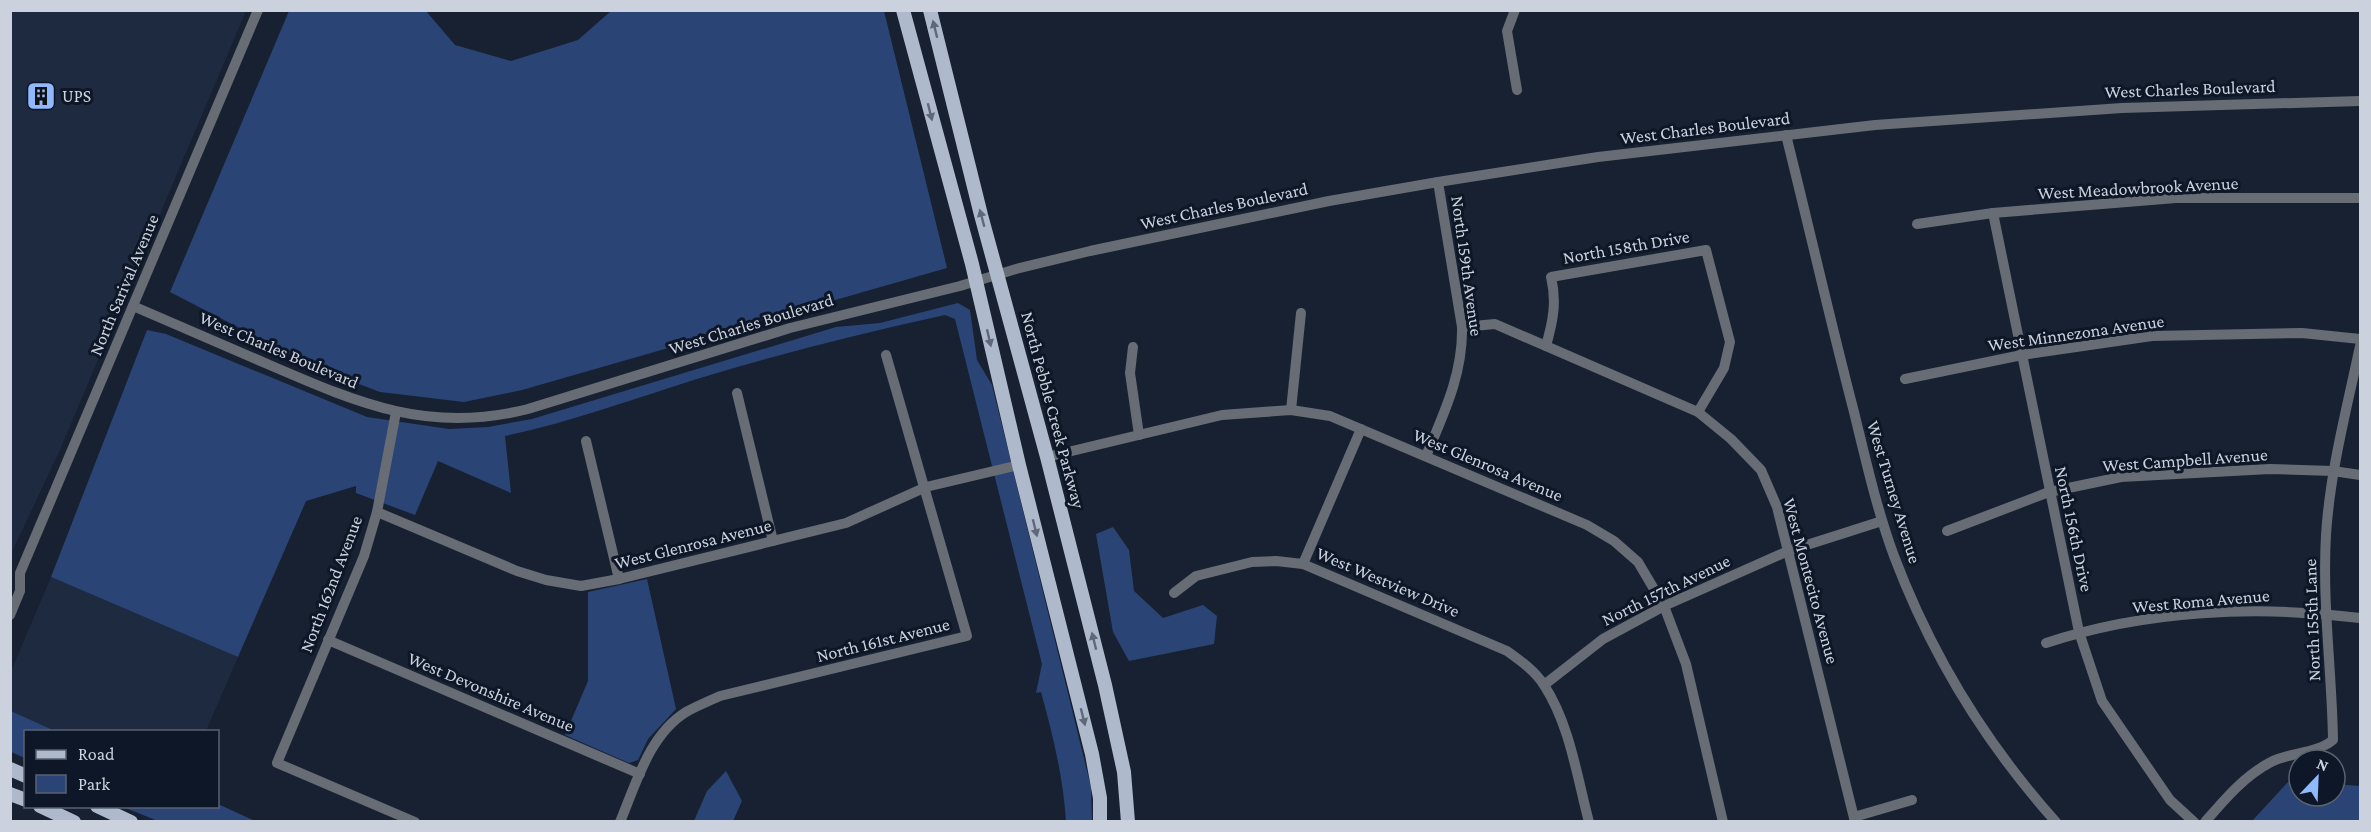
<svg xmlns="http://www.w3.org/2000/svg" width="2371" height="832" font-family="'Crimson Pro',serif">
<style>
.built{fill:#1e2a40}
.green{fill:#2a4575}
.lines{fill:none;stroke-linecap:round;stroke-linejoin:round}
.minor{stroke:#676c75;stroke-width:10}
.major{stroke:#aeb9cc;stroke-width:14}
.oneway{fill:#5e687a}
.labels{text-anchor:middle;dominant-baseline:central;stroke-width:6;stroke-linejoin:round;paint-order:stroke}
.street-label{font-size:18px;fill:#cbd2dd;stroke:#0e1727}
.poi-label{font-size:18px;fill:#cbd2dd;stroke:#0e1727;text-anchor:start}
</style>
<rect width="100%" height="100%" fill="#172131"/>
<g class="built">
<polygon points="11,10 246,11 59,452 11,554"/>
<polygon points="51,577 238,657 206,731 55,731 11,711 11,671"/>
</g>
<g class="green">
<polygon points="289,11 426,11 455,45 511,61 578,40 611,11 884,11 947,268 522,390 464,402 380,392 317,368 170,292"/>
<path d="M958,303L970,310L977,360L992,385L1091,787L1092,821H1066C1063,776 1053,736 1041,692L1036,693L1042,664L955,319L945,315C862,333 779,354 697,379C633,399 571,422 505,436L511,493L438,461L415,515L356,493V486L306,501L238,657L51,577L147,330L166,334L367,417L449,429L488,427L532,419L836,327L880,323Z"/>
<polygon points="1113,527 1129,550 1134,591 1163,618 1203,605 1217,616 1214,644 1129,661 1113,632 1096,534"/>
<polygon points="647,579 676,709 648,739 638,760 629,763 565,735 588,681 588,592"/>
<polygon points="11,711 55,731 26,732 25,758 11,752"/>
<polygon points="726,771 742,801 733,821 694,821 707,791"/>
<polygon points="2289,781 2299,782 2299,796 2335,796 2335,784 2360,786 2360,821 2252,821"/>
<polygon points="218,804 255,821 158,821 123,807 218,806"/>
</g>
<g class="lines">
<g class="minor">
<polyline points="1515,10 1507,31 1517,90"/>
<path d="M1786,135C1809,227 1830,320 1854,412C1866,461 1877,510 1894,556C1931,654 1986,744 2056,822"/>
<polyline points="1993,213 2079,632 2102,701 2170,800 2194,822"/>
<polyline points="1917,224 1993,213 2176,198 2360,198"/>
<path d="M133,306C179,326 225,346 272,366C360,404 430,434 528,409L790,328L960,286L1016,269L1090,251L1329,201L1438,182L1598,157L1875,125L2122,108L2360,101"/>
<polyline points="1462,327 1495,324 1698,412 1731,439 1761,470 1777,507 1855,822"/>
<path d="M1546,346C1553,321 1557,302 1551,277L1706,250L1730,342L1724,368L1698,412"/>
<polyline points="1133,347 1130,373 1139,435"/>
<polyline points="1905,379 2022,355 2152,336 2302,333 2360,339"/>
<polyline points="737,393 773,541"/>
<polyline points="1291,410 1301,313"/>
<polyline points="396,412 377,512 364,556 277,763 415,822"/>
<polyline points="586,441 619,579"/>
<path d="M1426,456C1444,413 1463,374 1462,327L1438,182"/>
<polyline points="1047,457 1222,415 1291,410 1330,416 1587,525 1614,541 1638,562 1664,606 1686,664 1723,822"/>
<polyline points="377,512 517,571 546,580 581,586 619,579 846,523 926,487 1019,465"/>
<polyline points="1947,531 2049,492 2121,477 2270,469 2333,471 2360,475"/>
<polyline points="1303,564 1361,429"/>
<path d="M1174,593L1196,576L1252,562L1276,561L1303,564L1507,651C1521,661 1535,671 1544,685C1570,725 1577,777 1589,822"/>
<polyline points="10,615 20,591 20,573 258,10"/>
<polyline points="328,640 640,774"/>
<path d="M2046,643C2146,610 2257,605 2360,618"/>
<polyline points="1544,685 1603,639 1664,606 1788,551 1882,521"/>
<polyline points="1854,817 1912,800"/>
<path d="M620,822C636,784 649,735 686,712C697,706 709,701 720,696L967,636L886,355"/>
<path d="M2205,822C2225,799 2244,776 2271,762C2290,752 2316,754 2333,740C2332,672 2322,603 2326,535C2330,471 2347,408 2360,346"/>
</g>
<g class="major">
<polyline points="903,10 972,264 1019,465 1092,754 1100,798 1100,822"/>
<polyline points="930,10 981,215 1047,457 1105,685 1124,772 1128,822"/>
<polyline points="10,769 26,776"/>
<polyline points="10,794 26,800"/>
<polyline points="40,806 74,822"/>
<polyline points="97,806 131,822"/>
</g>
</g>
<defs><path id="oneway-solid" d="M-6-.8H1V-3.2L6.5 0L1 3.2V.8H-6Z" transform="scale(1.5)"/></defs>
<g class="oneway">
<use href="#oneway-solid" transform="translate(935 29) rotate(-104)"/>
<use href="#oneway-solid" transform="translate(930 112) rotate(76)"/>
<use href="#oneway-solid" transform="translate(982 218) rotate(-105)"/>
<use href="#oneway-solid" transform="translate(989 338) rotate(77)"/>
<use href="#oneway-solid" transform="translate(1035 528) rotate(76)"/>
<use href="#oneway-solid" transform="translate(1094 641) rotate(-104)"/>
<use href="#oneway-solid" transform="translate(1083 717) rotate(76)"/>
</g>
<defs>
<g id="building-square" transform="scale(1.5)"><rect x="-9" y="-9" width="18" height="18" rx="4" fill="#90b8fd" stroke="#0e1727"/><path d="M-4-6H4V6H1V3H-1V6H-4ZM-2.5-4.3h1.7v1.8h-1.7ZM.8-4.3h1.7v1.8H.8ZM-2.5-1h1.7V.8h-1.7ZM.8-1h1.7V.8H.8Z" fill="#111"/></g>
</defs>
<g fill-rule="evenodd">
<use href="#building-square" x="41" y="96"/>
</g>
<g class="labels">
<g class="street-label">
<text transform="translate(2190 89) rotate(-2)">West Charles Boulevard</text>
<text transform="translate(1705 128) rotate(-7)">West Charles Boulevard</text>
<text transform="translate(2138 188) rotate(-3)">West Meadowbrook Avenue</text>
<text transform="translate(1224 206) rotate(-12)">West Charles Boulevard</text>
<text transform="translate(1626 247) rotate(-10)">North 158th Drive</text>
<text transform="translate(1467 266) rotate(82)">North 159th Avenue</text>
<text transform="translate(124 285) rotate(-67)">North Sarival Avenue</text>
<text transform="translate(751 324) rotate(-17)">West Charles Boulevard</text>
<text transform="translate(2076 333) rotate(-8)">West Minnezona Avenue</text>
<text transform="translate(279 350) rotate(23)">West Charles Boulevard</text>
<text transform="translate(1053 410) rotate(75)">North Pebble Creek Parkway</text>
<text transform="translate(2185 460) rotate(-4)">West Campbell Avenue</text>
<text transform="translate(1488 465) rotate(23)">West Glenrosa Avenue</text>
<text transform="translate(1894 492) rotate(73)">West Turney Avenue</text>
<text transform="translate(2074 529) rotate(78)">North 156th Drive</text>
<text transform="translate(693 544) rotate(-14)">West Glenrosa Avenue</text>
<text transform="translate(1811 581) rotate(75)">West Montecito Avenue</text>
<text transform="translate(1388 582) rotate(23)">West Westview Drive</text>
<text transform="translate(331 584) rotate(-69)">North 162nd Avenue</text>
<text transform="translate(1666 590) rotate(-26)">North 157th Avenue</text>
<text transform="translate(2201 601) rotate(-5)">West Roma Avenue</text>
<text transform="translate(2312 620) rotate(-92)">North 155th Lane</text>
<text transform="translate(883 640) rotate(-14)">North 161st Avenue</text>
<text transform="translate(491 692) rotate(23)">West Devonshire Avenue</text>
</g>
<g class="poi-label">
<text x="62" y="96">UPS</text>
</g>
</g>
<rect width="2371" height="832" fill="none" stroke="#cbd2dd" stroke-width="24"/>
<rect x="24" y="730" width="195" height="78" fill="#0e1727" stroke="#5a6270" stroke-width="1.5"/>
<rect x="36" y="750" width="30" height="9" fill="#aeb9cc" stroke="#5a6270" stroke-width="1.5"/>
<text x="78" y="760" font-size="18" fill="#cbd2dd">Road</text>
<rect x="36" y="775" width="30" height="18" fill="#2a4575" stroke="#5a6270" stroke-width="1.5"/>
<text x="78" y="790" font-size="18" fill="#cbd2dd">Park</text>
<g transform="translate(2317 778) rotate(23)"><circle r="28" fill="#0e1727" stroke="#5a6270" stroke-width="1.5"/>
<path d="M0-4.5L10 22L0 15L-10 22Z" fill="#90b8fd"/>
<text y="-9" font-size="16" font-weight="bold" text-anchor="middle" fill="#cbd2dd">N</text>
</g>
</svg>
